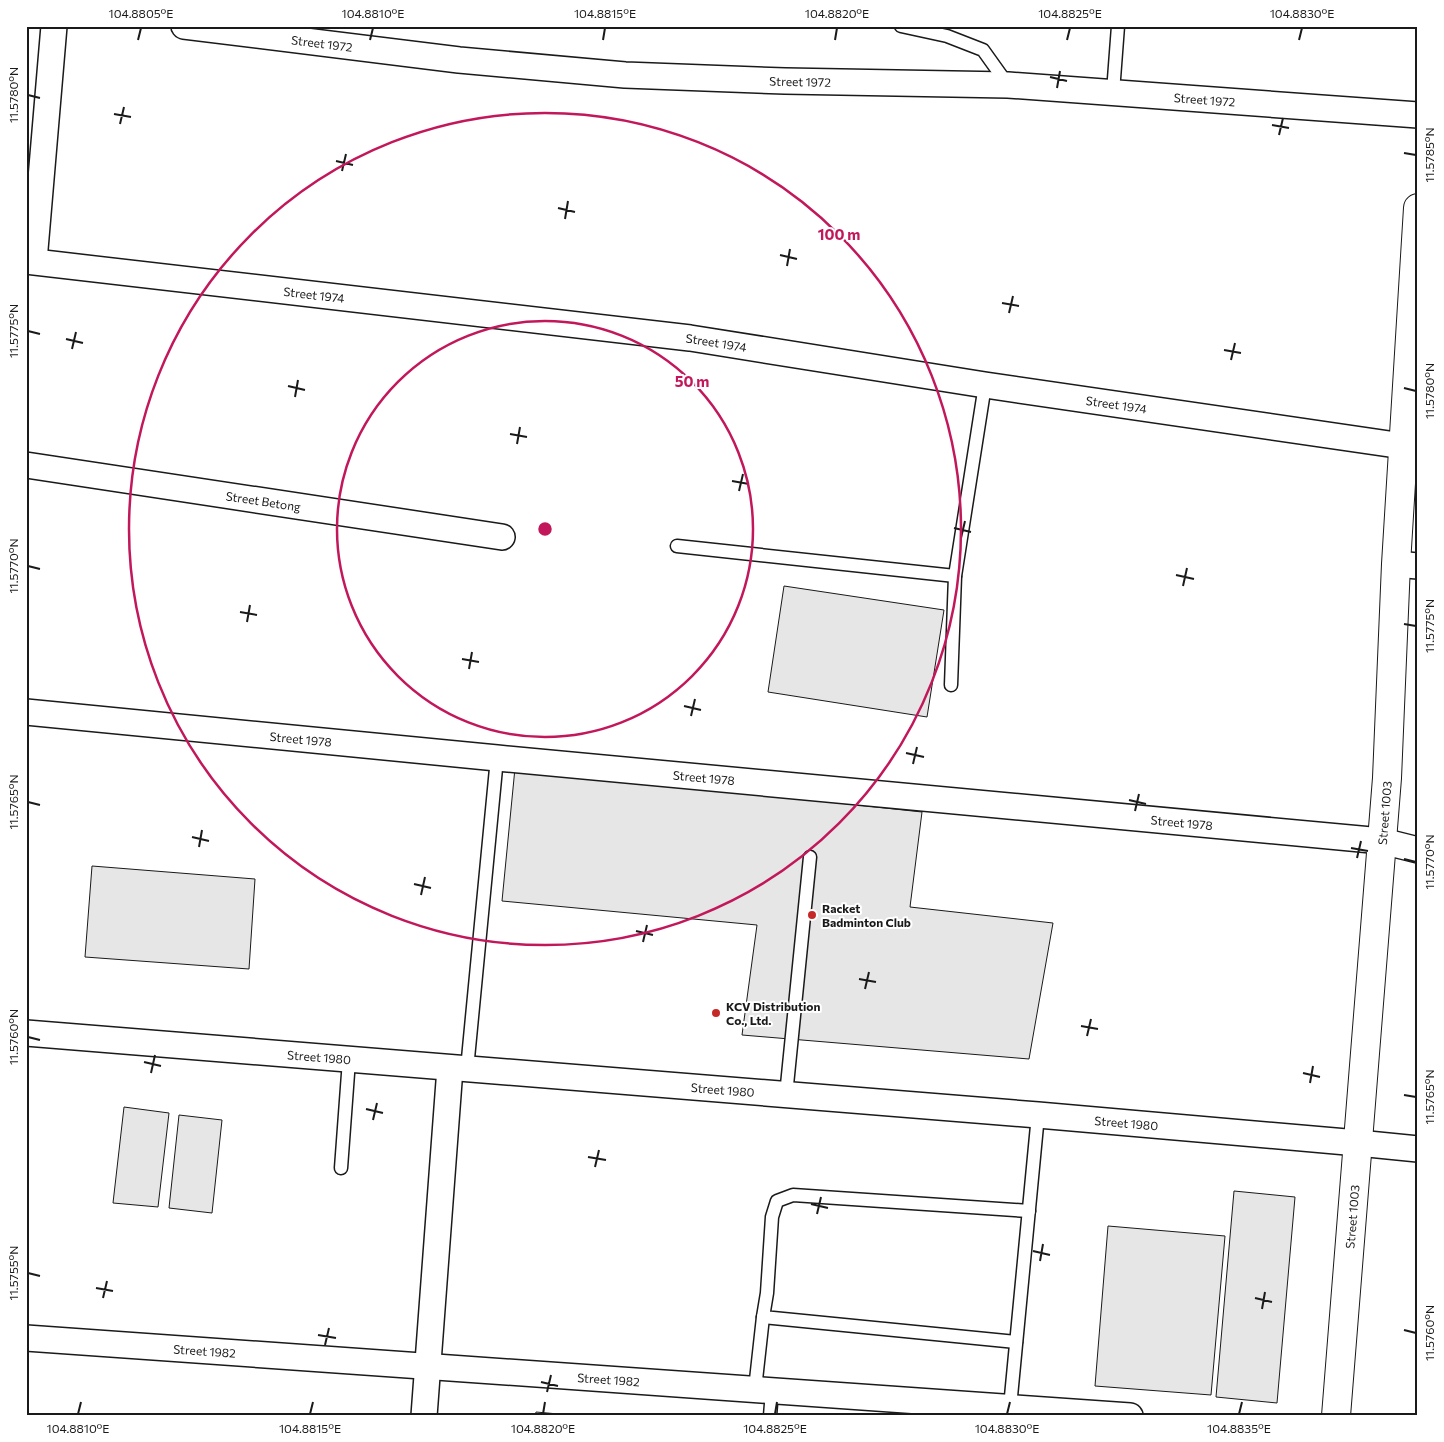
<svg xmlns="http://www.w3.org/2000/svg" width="1444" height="1442" font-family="Commissioner,sans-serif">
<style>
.building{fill:#e6e6e6;stroke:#1a1a1a}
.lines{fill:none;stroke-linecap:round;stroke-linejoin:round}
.service-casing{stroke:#1a1a1a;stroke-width:15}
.minor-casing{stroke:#1a1a1a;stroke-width:28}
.tertiary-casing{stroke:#1a1a1a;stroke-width:30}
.service{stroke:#fff;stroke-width:12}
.minor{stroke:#fff;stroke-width:25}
.tertiary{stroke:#fff;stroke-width:28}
.ticks{fill:none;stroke:#1a1a1a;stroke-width:2}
.ring{fill:none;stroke:#c2185b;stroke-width:2.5}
.poi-dot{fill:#c62828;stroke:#fff;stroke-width:2}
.labels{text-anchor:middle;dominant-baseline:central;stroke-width:4;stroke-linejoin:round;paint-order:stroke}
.street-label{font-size:12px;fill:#1a1a1a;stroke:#fff}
.poi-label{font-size:12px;font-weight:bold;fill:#1a1a1a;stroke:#fff;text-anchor:start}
.centre{fill:#c2185b;stroke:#fff;stroke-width:2.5}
.ring-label{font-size:15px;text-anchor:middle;font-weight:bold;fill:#c2185b;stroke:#fff;stroke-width:4;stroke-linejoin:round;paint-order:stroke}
.neatline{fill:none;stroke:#1a1a1a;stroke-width:2}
.ticks-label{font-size:12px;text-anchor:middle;fill:#1a1a1a}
</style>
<rect width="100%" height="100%" fill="#fff"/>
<g class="building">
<polygon points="784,586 944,610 927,717 768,692"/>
<polygon points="515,768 922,812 910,907 1053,923 1029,1059 742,1035 757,925 502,901"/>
<polygon points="92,866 255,879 249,969 85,957"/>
<polygon points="124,1107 169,1113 158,1207 113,1203"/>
<polygon points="179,1115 222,1120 212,1213 169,1208"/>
<polygon points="1234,1191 1295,1197 1277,1403 1216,1397"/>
<polygon points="1108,1226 1225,1236 1211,1395 1095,1386"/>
<polygon points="536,1412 581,1416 535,1416"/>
</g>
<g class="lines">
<g class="service-casing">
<g id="service">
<polyline points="901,26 947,36 983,50 1008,85"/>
<polyline points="1113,92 1118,26"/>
<polyline points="677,546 955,576 985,385"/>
<polyline points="951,685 955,576"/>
<polyline points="467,1069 497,758"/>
<polyline points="786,1095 810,857"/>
<polyline points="341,1168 349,1060"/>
<polyline points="1016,1342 763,1317 767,1293 772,1217 777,1201 793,1195 1029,1211"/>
<polyline points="755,1389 763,1317"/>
<polyline points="1010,1407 1038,1115"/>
<polyline points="770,1416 772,1391"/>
</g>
</g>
<g class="minor-casing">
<g id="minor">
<path id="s1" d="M184,26L459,60L625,75L785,81L1008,85L1418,115"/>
<path id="s2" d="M26,261L690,338L985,385L1403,446"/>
<polyline points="34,261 54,26"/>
<path id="s3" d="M26,465L502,537"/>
<polyline points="1396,564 1418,566"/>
<path id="s4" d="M26,712L497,758L1382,841L1418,850"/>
<path id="s5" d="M26,1033L1038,1115L1358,1143L1418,1149"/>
<path id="s6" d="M26,1338L1130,1416"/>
<polyline points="424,1416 450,1068"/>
</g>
</g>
<g class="tertiary-casing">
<g id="tertiary">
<path id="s7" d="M1336,1416L1387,778L1396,564L1418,208"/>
</g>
</g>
<use href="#service" class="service"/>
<use href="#minor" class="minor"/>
<use href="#tertiary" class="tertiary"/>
</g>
<path class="ticks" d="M138,40L141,28M370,40L373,28M603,40L605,28M835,40L837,28M1067,40L1070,28M1299,40L1302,28M1050,77L1067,81M1057,88L1060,71M28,95L40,98M114,114L131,117M120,124L124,107M1272,125L1289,128M1279,135L1283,118M1404,153L1416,155M336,161L353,165M342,171L346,154M558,208L575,212M565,219L568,201M780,255L797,259M787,266L790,249M1002,303L1019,306M1009,313L1013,296M28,331L40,334M66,339L83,343M72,349L76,332M1224,350L1241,353M1231,360L1235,343M288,386L305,390M1404,388L1416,391M295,397L298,380M510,434L527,437M517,444L520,427M732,481L749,484M739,491L743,474M954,528L971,532M961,538L965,521M28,566L40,569M1176,575L1194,579M1183,586L1187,568M240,612L257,615M247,622L250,605M1404,624L1416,626M462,659L479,662M469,669L472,652M684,706L701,710M691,716L695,699M906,753L924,757M913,764L917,747M1129,800L1146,804M28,802L40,805M1135,811L1139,794M192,837L209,841M199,847L202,830M1351,848L1368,851M1357,858L1361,841M1404,859L1416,862M414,884L431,888M421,895L425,877M636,931L653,935M643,942L647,925M859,979L876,982M865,989L869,972M1081,1026L1098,1029M1087,1036L1091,1019M28,1037L40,1040M144,1062L161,1066M151,1073L155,1055M1303,1073L1320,1077M1310,1083L1313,1066M1404,1095L1416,1097M366,1109L383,1113M373,1120L377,1103M588,1157L606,1160M595,1167L599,1150M811,1204L828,1208M817,1214L821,1197M1033,1251L1050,1255M1040,1261L1043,1244M28,1273L40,1276M96,1288L113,1291M103,1298L107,1281M1255,1298L1272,1302M1262,1309L1265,1292M1404,1330L1416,1333M318,1335L336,1338M325,1345L329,1328M541,1382L558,1386M547,1392L551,1375M78,1414L81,1402M310,1414L313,1402M543,1414L545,1402M775,1414L777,1402M1007,1414L1010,1402M1239,1414L1242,1402"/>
<g class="ring">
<circle cx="545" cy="529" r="208"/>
<circle cx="545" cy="529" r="416"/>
</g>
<g class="poi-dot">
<circle cx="812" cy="915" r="5"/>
<circle cx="716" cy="1013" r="5"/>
</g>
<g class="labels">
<g class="street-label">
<text stroke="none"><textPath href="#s1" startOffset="139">Street 1972</textPath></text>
<text stroke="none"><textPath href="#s1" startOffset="619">Street 1972</textPath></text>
<text stroke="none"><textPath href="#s1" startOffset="1024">Street 1972</textPath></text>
<text stroke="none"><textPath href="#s2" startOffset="290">Street 1974</textPath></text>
<text stroke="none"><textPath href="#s2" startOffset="695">Street 1974</textPath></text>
<text stroke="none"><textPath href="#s2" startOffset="1100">Street 1974</textPath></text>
<text stroke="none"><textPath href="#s3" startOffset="240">Street Betong</textPath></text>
<text stroke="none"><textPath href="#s4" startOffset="276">Street 1978</textPath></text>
<text stroke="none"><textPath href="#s4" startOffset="681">Street 1978</textPath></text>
<text stroke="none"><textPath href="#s7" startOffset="605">Street 1003</textPath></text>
<text stroke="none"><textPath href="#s4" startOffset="1161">Street 1978</textPath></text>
<text stroke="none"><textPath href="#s5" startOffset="294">Street 1980</textPath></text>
<text stroke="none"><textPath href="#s5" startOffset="699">Street 1980</textPath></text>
<text stroke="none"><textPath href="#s5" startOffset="1104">Street 1980</textPath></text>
<text stroke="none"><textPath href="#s7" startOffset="200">Street 1003</textPath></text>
<text stroke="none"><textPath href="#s6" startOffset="179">Street 1982</textPath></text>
<text stroke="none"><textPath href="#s6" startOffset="584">Street 1982</textPath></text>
</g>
<g class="poi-label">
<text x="822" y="908">Racket<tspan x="822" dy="14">Badminton Club</tspan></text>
<text x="726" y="1006">KCV Distribution<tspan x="726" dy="14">Co., Ltd.</tspan></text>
</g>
</g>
<circle cx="545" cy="529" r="8" class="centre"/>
<g class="ring-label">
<text x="839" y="240">100 m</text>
<text x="692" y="387">50 m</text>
</g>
<rect width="1444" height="1442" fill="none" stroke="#ffffff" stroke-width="55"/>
<rect x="28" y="28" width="1388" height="1386" class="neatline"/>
<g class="ticks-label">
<text x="141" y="18">104.8805°E</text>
<text x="373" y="18">104.8810°E</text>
<text x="605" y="18">104.8815°E</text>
<text x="837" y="18">104.8820°E</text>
<text x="1070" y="18">104.8825°E</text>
<text x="1302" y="18">104.8830°E</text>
<text transform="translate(14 95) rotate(-90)" y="4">11.5780°N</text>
<text transform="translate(1430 155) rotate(-90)" y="4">11.5785°N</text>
<text transform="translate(14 331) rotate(-90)" y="4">11.5775°N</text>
<text transform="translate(1430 391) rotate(-90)" y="4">11.5780°N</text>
<text transform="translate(14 566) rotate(-90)" y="4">11.5770°N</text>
<text transform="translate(1430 626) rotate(-90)" y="4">11.5775°N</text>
<text transform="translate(14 802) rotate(-90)" y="4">11.5765°N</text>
<text transform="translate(1430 862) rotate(-90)" y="4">11.5770°N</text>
<text transform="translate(14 1037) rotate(-90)" y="4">11.5760°N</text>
<text transform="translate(1430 1097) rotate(-90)" y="4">11.5765°N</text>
<text transform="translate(14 1273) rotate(-90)" y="4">11.5755°N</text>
<text transform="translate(1430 1333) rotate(-90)" y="4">11.5760°N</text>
<text x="78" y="1433">104.8810°E</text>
<text x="310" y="1433">104.8815°E</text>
<text x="543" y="1433">104.8820°E</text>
<text x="775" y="1433">104.8825°E</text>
<text x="1007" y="1433">104.8830°E</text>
<text x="1239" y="1433">104.8835°E</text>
</g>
</svg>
